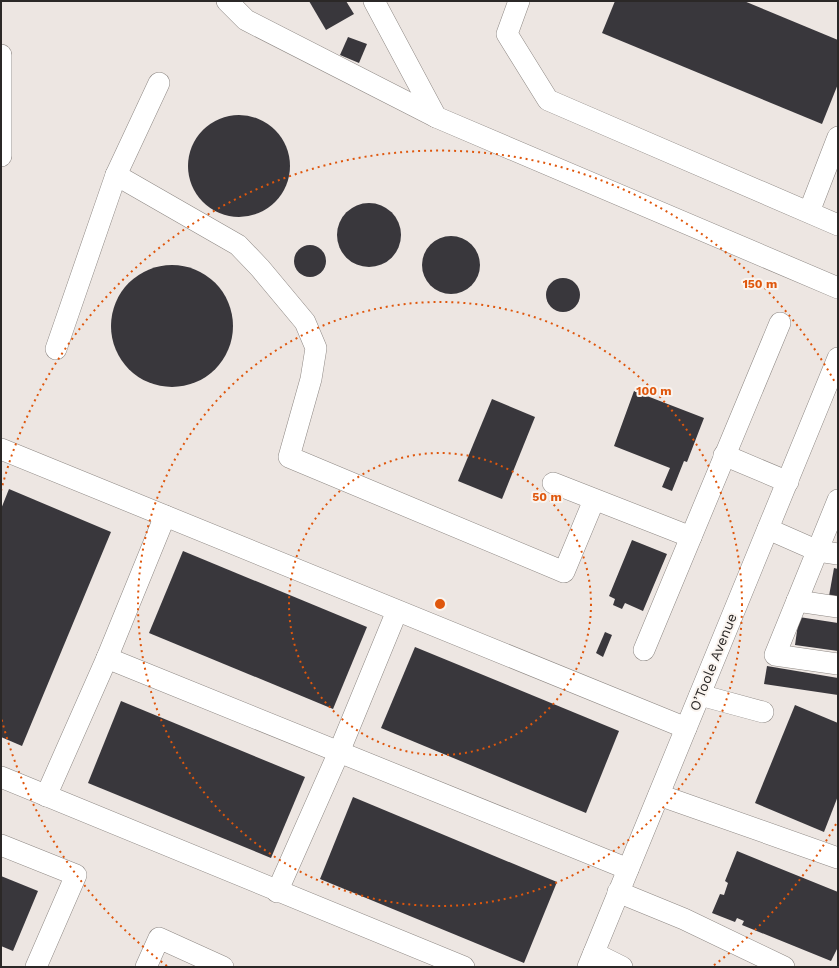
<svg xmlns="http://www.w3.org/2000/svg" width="839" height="968" font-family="'Work Sans',sans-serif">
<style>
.building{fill:#39373c}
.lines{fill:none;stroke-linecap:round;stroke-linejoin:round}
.minor-casing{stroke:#8e8884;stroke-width:22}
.minor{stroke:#fff;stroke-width:21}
.ring{fill:none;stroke:#df570d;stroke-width:2;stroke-dasharray:2 4}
.labels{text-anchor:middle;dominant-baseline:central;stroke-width:4;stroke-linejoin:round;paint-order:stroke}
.street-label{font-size:14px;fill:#2b2827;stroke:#faf4ef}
.centre{fill:#df570d;stroke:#faf4ef;stroke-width:2}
.ring-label{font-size:12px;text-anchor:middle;font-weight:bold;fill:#df570d;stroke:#faf4ef;stroke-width:4;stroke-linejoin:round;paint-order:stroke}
</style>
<rect width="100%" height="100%" fill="#ede6e2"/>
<g class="building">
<polygon points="309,1 346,1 354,14 326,30"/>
<polygon points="615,1 744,1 838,40 838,84 822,124 602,33"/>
<polygon points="348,37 367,44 359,63 340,55"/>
<circle cx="239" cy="166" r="51"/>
<circle cx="369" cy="235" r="32"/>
<circle cx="451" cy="265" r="29"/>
<circle cx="310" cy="261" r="16"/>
<circle cx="172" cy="326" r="61"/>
<circle cx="563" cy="295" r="17"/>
<polygon points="634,391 704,418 687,462 684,461 672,491 662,487 670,468 614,446"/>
<polygon points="492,399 535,417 502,499 458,481"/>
<polygon points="9,489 111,532 22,746 1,737 1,509"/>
<polygon points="632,540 667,554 643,611 625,603 622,609 613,605 615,599 609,596"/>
<polygon points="183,551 367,627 333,709 149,633"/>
<polygon points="834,568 838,569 838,598 829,596"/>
<polygon points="799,617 838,623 838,651 795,645"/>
<polygon points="605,632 612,635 603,657 596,653"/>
<polygon points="415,647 619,731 586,813 381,728"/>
<polygon points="767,666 838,678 838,695 764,684"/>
<polygon points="121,701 305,777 271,858 88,783"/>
<polygon points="795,705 838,723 838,796 824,832 755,803"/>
<polygon points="353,797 557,882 524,963 320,879"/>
<polygon points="737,851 838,892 838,947 831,961 742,925 744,921 737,918 735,922 712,913 720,894 724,895 728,883 725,881"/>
<polygon points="1,876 38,891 13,951 1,946"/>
</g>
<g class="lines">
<g class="minor-casing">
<g id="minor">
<polyline points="227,1 246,20 436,117"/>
<polyline points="374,1 436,117 838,288"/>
<polyline points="519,1 507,34 548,100 838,225"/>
<polyline points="1,55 1,156"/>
<polyline points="116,175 238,245 260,268 305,322 316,348 311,379 289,457 564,572 594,500"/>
<polyline points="809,212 838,137"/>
<polyline points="56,349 116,175 159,83"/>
<polyline points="1,449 686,728"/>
<polyline points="724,455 788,482"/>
<polyline points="553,483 691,537"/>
<polyline points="838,500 775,655 838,664"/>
<polyline points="768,529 818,551 838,554"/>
<polyline points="797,601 838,607"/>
<polyline points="644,650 780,323"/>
<polyline points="107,658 628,869"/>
<polyline points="700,695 763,712"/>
<polyline points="1,777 464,967"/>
<polyline points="659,795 838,858"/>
<polyline points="46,796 107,658 165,516"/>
<polyline points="1,845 76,875 36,967"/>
<polyline points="277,892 339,752 397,611"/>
<polyline points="618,892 684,919 784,967"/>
<polyline points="594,953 622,967"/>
<polyline points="146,967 159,938 223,967"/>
<polyline points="588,967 838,358"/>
</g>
</g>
<use href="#minor" class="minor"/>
</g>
<g class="ring">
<circle cx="440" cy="604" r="151"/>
<circle cx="440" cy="604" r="302"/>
<path d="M836 824A453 453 0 0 1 713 966M167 966A453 453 0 0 1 1 717M1 491A453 453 0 0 1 836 384"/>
</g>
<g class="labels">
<g class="street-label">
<text transform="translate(713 662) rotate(-68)">O’Toole Avenue</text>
</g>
</g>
<circle cx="440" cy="604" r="6" class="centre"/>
<g class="ring-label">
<text x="760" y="288">150 m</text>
<text x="654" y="395">100 m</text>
<text x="547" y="501">50 m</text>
</g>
<rect width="839" height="968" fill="none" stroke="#2b2827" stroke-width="4"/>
</svg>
